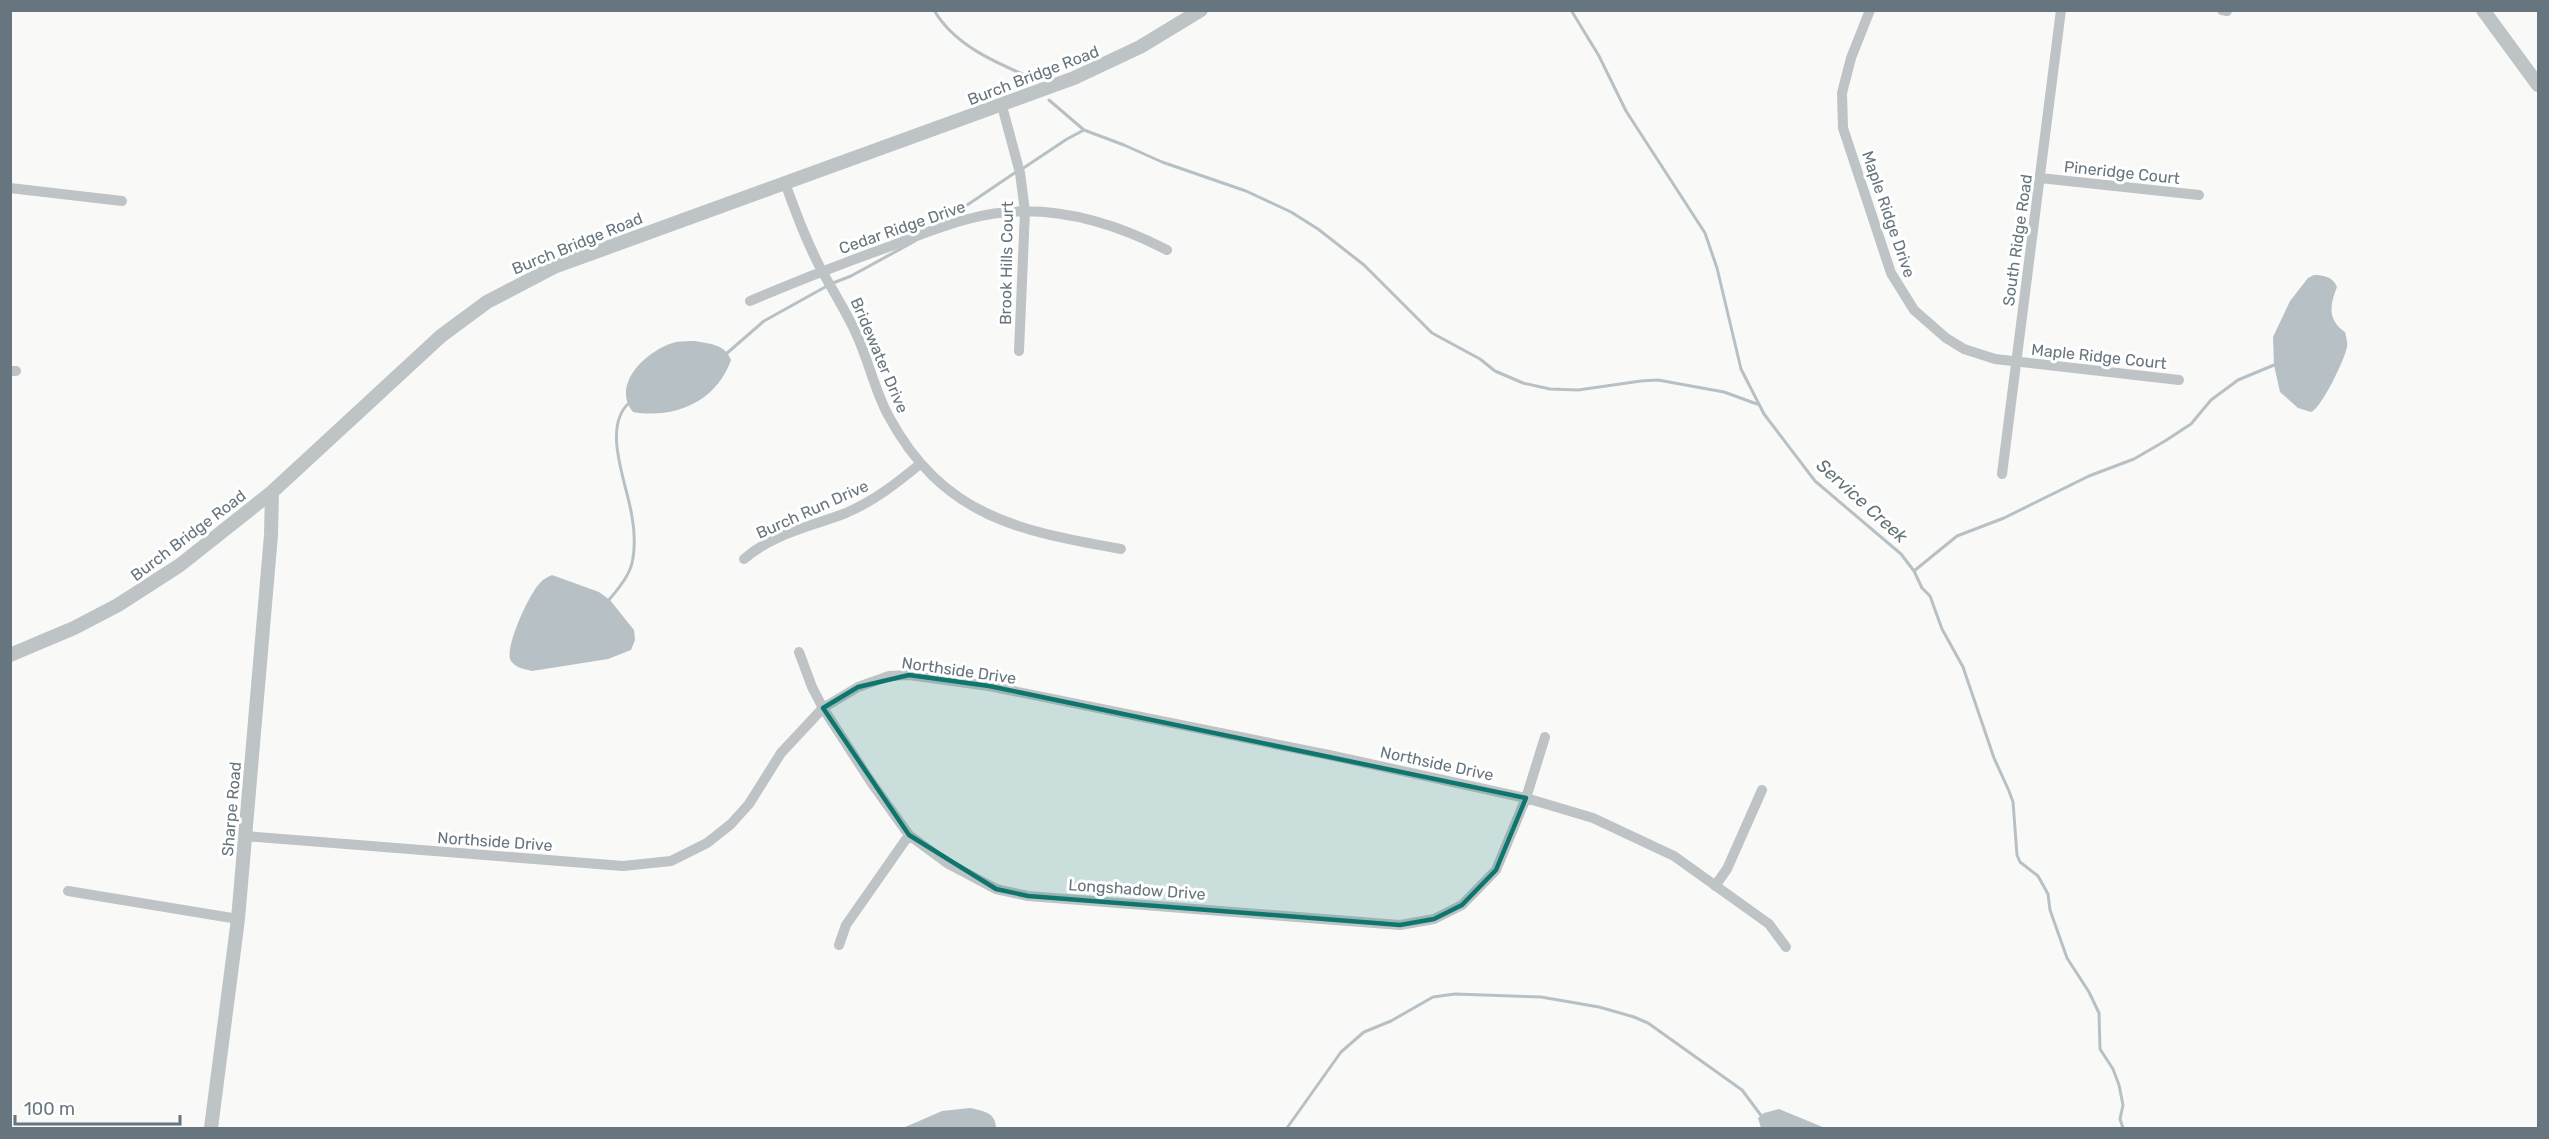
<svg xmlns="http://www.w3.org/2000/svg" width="2549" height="1139" font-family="Rubik,sans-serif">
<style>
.water{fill:#b7c1c5}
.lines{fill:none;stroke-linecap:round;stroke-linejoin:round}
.stream{stroke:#b7c1c5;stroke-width:3}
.minor{stroke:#bec3c6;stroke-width:10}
.tertiary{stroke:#bec3c6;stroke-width:14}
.marked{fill:#0f766e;fill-opacity:0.2;stroke:#0f766e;stroke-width:4.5;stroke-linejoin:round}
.labels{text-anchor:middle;stroke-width:6;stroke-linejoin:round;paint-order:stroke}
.street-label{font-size:16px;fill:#66757e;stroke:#fff}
.water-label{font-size:18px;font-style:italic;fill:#627378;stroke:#fff}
</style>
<rect width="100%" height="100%" fill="#f9f9f7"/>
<path class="water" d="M2314,275C2324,275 2333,277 2337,287C2330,304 2327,320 2345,332C2346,337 2348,342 2347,347C2345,359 2321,409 2311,412L2298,408L2280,392L2274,365L2273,337L2290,301L2308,278Z
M695,341C710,344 725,344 731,360C716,402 675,419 633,412C610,384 648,349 676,342C682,341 689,341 695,341Z
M552,575L599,592L610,600L634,630L635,640L631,650L608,659L532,671C524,669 516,668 511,661C503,650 530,592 540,583C543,579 548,577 552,575Z
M970,1108C984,1111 996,1113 996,1128H903L942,1111Z
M1779,1109L1825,1128H1761L1758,1118L1764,1113Z"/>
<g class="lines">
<path class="stream" d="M934,10C955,47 1001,65 1039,81
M1571,10L1599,56L1626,111L1705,233L1717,268L1741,369L1764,414L1815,481L1901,554L1914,571L1922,588L1930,596L1942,629L1963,667L1994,758L2009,791L2013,802L2017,855L2020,862L2038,876L2048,894L2050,910L2067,958L2089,992L2099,1013L2100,1049L2113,1069L2119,1085L2123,1105L2120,1119L2123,1128
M1049,100L1084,130L1124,145L1162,162L1246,191L1291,212L1318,229L1364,265L1432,333L1480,359L1495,371L1523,383L1550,389L1578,390L1641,381L1658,380L1724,392L1757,404
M1022,169L1067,139L1084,130
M942,222L1016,172
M833,283L851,276L915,241
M726,354L764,321L827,286
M1914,571L1957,536L2004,518L2089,476L2134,459L2165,441L2191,424L2211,400L2238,380L2274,365
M607,602C616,592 629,577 632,563C635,550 635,531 632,517C628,486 601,428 629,403
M1287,1128L1341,1052L1364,1032L1391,1021L1433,997L1455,994L1541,997L1599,1007L1634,1017L1648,1023L1742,1090L1763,1118"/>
<path class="minor" d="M1870,10L1851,58L1842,93L1843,128L1891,273L1914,310L1946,338L1964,349L1995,359L2179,380
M2222,10L2227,11
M1002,106L1020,173L1025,211L1019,351
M2040,178L2199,195
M785,183C796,213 807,243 822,271C833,291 845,310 855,331C868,358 874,389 888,415C942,516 1018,531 1121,549
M10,188L122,201
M750,301C797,281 843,263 891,246C916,236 942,226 968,219C1037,200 1105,218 1167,250
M10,371H16
M2002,474L2061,10
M744,559C774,533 810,527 846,513C874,501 897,483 920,464
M799,652L812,687L823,708L871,782L909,835L947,863L996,889L1028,896L1400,925L1434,919L1462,905L1496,870L1526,798L1545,737
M245,836L623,866L671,861L707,843L731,824L749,804L781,753L823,708L858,687L889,676L909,675L989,686L1329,755L1526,798L1593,818L1674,856L1769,924L1786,947
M1715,886L1727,869L1762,790
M68,891L238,919
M839,945L846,925L909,835"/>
<path class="tertiary" d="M2483,10L2538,85
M10,655L74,628L118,605L180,565L272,492L441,336L487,302L554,267L1074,78L1140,47L1201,10
M211,1128L238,919L271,535L272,492"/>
</g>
<path class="marked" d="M909,675L989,686L1526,798L1496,870L1462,905L1434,919L1400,925L1028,896L996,889L909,835L823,708L858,687Z"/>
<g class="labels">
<g class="street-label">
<text transform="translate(1033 75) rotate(-21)" y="6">Burch Bridge Road</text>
<text transform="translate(2122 172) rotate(6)" y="6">Pineridge Court</text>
<text transform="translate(1889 214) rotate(71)" y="6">Maple Ridge Drive</text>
<text transform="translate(902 227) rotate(-19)" y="6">Cedar Ridge Drive</text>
<text transform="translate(2017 240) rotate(-82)" y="6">South Ridge Road</text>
<text transform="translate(577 243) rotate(-22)" y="6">Burch Bridge Road</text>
<text transform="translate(1006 263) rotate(-89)" y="6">Brook Hills Court</text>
<text transform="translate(880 355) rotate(67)" y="6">Bridewater Drive</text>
<text transform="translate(2099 356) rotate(6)" y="6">Maple Ridge Court</text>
<text transform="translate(812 509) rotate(-24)" y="6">Burch Run Drive</text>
<text transform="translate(188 535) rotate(-37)" y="6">Burch Bridge Road</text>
<text transform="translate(959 670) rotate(8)" y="6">Northside Drive</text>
<text transform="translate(1437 763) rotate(12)" y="6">Northside Drive</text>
<text transform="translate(231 809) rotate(-85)" y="6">Sharpe Road</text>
<text transform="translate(495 841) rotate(4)" y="6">Northside Drive</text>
<text transform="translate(1137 889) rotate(4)" y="6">Longshadow Drive</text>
</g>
<g class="water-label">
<text transform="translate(1862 501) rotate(42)" y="6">Service Creek</text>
</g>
</g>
<rect width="2549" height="1139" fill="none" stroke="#66757e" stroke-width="24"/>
<path d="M15 1115v9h165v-9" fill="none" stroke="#66757e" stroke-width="3"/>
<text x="24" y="1115" font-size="18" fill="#66757e" stroke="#ffffff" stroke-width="4.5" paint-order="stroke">100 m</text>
</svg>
